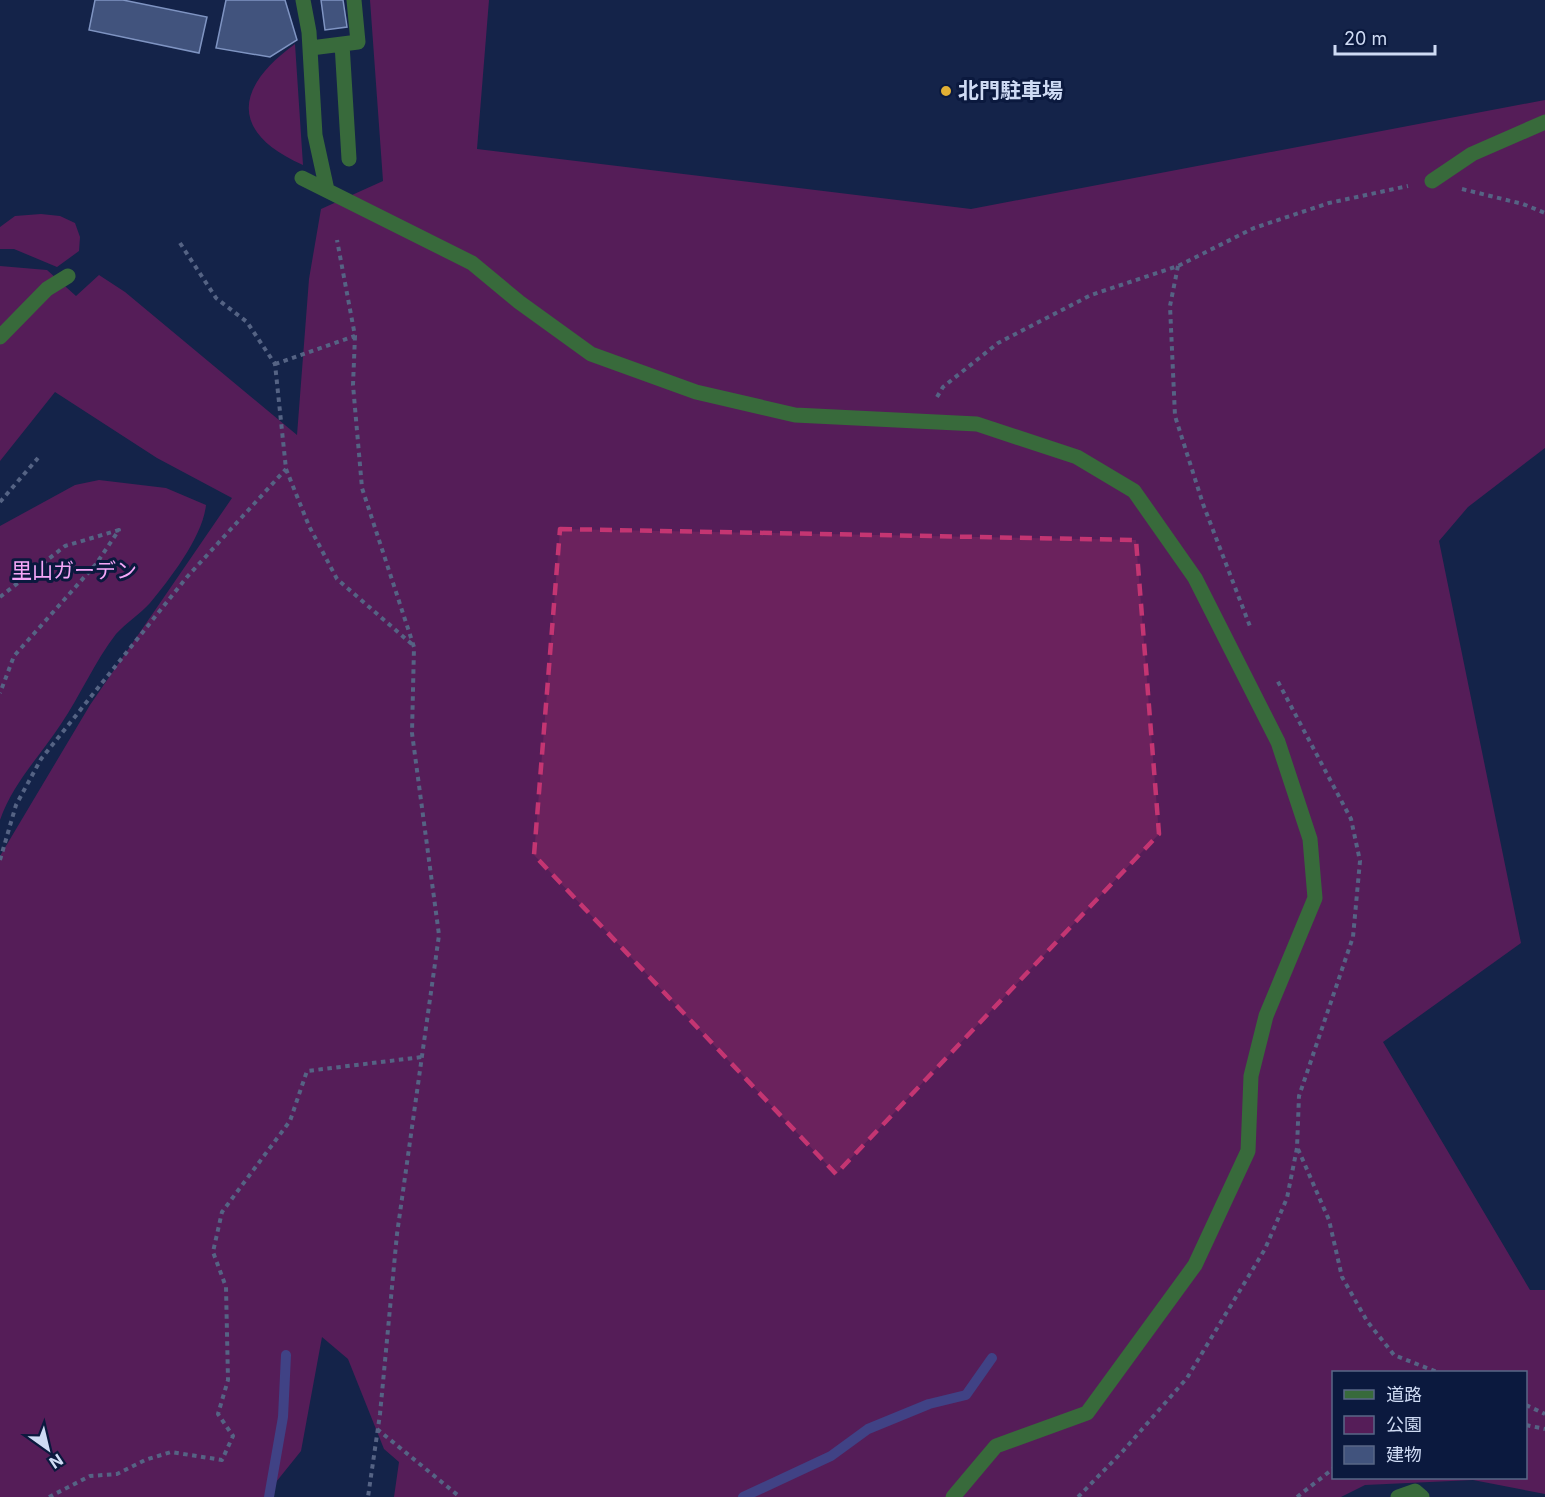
<svg xmlns="http://www.w3.org/2000/svg" width="1545" height="1497" font-family="Inter,'Noto Sans JP',sans-serif">
<style>
.green{fill:#551d58;fill-rule:evenodd}
.lines{fill:none;stroke-linecap:round;stroke-linejoin:round}
.stream{stroke:#404285;stroke-width:10}
.building{fill:#41537d;stroke:#7f94c2;stroke-width:1.5}
.path{stroke:#556384;stroke-width:4;stroke-dasharray:4.5 4.5;stroke-linecap:butt}
.minor{stroke:#386a3b;stroke-width:15}
.marked{fill:#c43572;fill-opacity:0.2;stroke:#c43572;stroke-width:4.5;stroke-dasharray:12 8;stroke-linejoin:round}
.poi-dot{fill:#e1af34;stroke:#0b193e;stroke-width:2}
.labels{text-anchor:middle;stroke-width:6;stroke-linejoin:round;paint-order:stroke}
.poi-label{font-size:21px;font-weight:bold;fill:#cfdbf4;stroke:#0b193e;text-anchor:start}
.park-label{font-size:21px;fill:#f5a7f8;stroke:#0b193e}
</style>
<rect width="100%" height="100%" fill="#142349"/>
<path class="green" d="M370,0H489L477,149L971,209L1545,100V448L1468,507L1439,541L1521,943L1383,1042L1530,1290H1545V1494L1473,1480L1365,1485L1341,1497H394L399,1462L384,1449L348,1359L322,1337L301,1451L264,1497H0V856L90,705L232,498L157,458L55,392L0,461V266L47,270L76,296L99,275L125,292L297,435L309,279L321,209L383,181ZM1334,1372H1526V1478H1334Z
M295,44L303,165C230,133 234,88 295,44Z
M41,214L60,216L75,223L80,237L79,251L57,267L14,249H0V227L15,216Z
M99,480L166,488L206,505C203,536 170,579 150,603C140,614 126,623 116,634C95,661 80,696 61,724C40,756 13,783 0,820V526L75,485Z"/>
<g class="lines">
<path class="stream" d="M269,1497L283,1417L286,1355
M743,1497L831,1456L868,1429L929,1404L966,1395L992,1358"/>
</g>
<path class="building" d="M95,0H123L207,17L199,53L89,30Z
M226,0H285L297,40L270,57L216,48Z
M321,0H343L347,27L325,30Z"/>
<g class="lines">
<path class="path" d="M1462,189L1523,204L1545,213
M180,243L216,298L247,322L275,364L286,469L309,526L337,579L414,646
M1178,266L1170,306L1175,416L1203,504L1251,629
M355,336L353,385L362,488L414,647L412,733L439,935L397,1234L380,1414L368,1497
M275,364L355,336L337,240
M937,397L943,387L998,343L1091,295L1178,266L1254,228L1329,203L1408,186
M0,502L38,458
M0,597L65,546L119,530L96,564L14,656L0,693
M0,860L16,805L41,759L187,577L286,469
M1298,1149L1329,1220L1342,1277L1367,1321L1394,1355L1437,1372
M1526,1405L1545,1414
M1526,1425L1545,1429
M377,1429L460,1497
M49,1497L90,1476L117,1474L145,1460L171,1452L222,1460L233,1436L218,1414L228,1380L226,1287L213,1252L222,1212L290,1121L307,1071L422,1057
M1078,1497L1123,1451L1187,1378L1265,1249L1287,1198L1297,1148L1299,1096L1353,937L1360,861L1351,819L1276,678
M1297,1497L1334,1468"/>
<path class="minor" d="M303,0L309,32L315,135L327,190
M342,44L349,159
M311,48L358,42L354,0
M302,178L472,263L519,302L591,354L696,392L795,415L977,424L1077,457L1134,491L1195,578L1278,742L1310,839L1315,898L1266,1016L1251,1076L1248,1151L1195,1265L1087,1413L996,1446L953,1497
M1432,181L1472,154L1545,122
M0,337L47,289L68,276
M1398,1497L1415,1491L1422,1497"/>
</g>
<path class="marked" d="M560,529L1136,540L1159,834L836,1174L534,855Z"/>
<circle class="poi-dot" cx="946" cy="91" r="6"/>
<g class="labels">
<g class="poi-label">
<text x="958" y="98">北門駐車場</text>
</g>
<g class="park-label">
<text x="74" y="578">里山ガーデン</text>
</g>
</g>
<rect x="1332" y="1371" width="195" height="108" fill="#0b193e" stroke="#596787" stroke-width="1.5"/>
<rect x="1344" y="1390" width="30" height="9" fill="#386a3b" stroke="#596787" stroke-width="1.5"/>
<text x="1386" y="1401" font-size="18" fill="#cfdbf4">道路</text>
<rect x="1344" y="1416" width="30" height="18" fill="#551d58" stroke="#596787" stroke-width="1.5"/>
<text x="1386" y="1431" font-size="18" fill="#cfdbf4">公園</text>
<rect x="1344" y="1446" width="30" height="18" fill="#41537d" stroke="#596787" stroke-width="1.5"/>
<text x="1386" y="1461" font-size="18" fill="#cfdbf4">建物</text>
<g transform="translate(48 1449) rotate(146)" stroke="#0b193e" stroke-width="4.5" paint-order="stroke">
<path d="M0-4.5L10 22L0 15L-10 22Z" fill="#cfdbf4"/>
<text y="-9" font-size="16" font-weight="bold" text-anchor="middle" fill="#cfdbf4">N</text>
</g>
<path d="M1335 45v9h100v-9" fill="none" stroke="#cfdbf4" stroke-width="3"/>
<text x="1344" y="45" font-size="18" fill="#cfdbf4" stroke="#0b193e" stroke-width="4.5" paint-order="stroke">20 m</text>
</svg>
